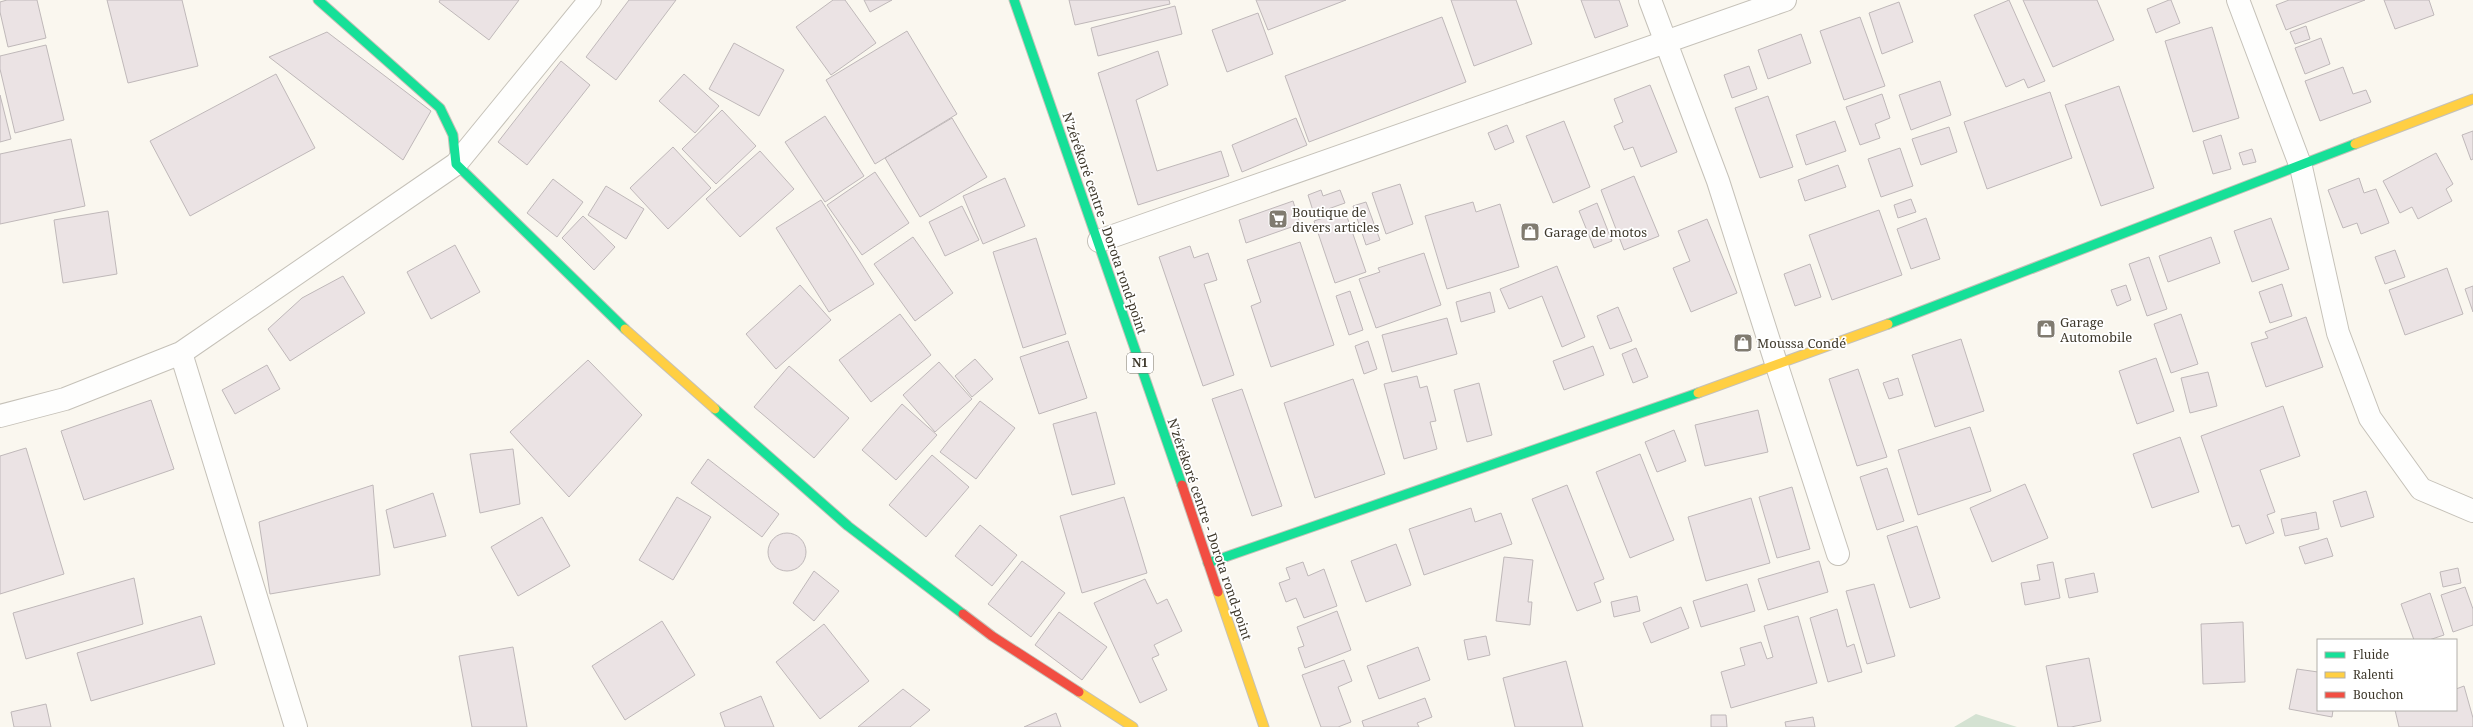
<svg xmlns="http://www.w3.org/2000/svg" width="2473" height="727" font-family="'Noto Serif',serif">
<style>
.green{fill:#d4e2d2}
.building{fill:#ebe3e4;stroke:#bfb8b9}
.lines{fill:none;stroke-linecap:round;stroke-linejoin:round}
.lane-casing{stroke:#c5c1b8;stroke-width:24}
.street-casing{stroke:#c5c1b8;stroke-width:24}
.fast-casing{stroke:#c5c1b8;stroke-width:11}
.slow-casing{stroke:#c5c1b8;stroke-width:11}
.jam-casing{stroke:#c5c1b8;stroke-width:11}
.lane{stroke:#fefefd;stroke-width:22}
.street{stroke:#fefefd;stroke-width:22}
.fast{stroke:#16e098;stroke-width:9}
.slow{stroke:#ffcf43;stroke-width:9}
.jam{stroke:#f24e42;stroke-width:9}
.labels{text-anchor:middle;stroke-width:3.5;stroke-linejoin:round;paint-order:stroke}
.shield{fill:#fff;stroke:#78746b;stroke-width:1}
.shield-label{font-size:12px;font-weight:bold;fill:#3e382b}
.poi-label{font-size:13px;fill:#3e382b;stroke:#fff;text-anchor:start}
.street-label{font-size:13px;fill:#3e382b;stroke:#fff}
</style>
<rect width="100%" height="100%" fill="#faf7ef"/>
<path class="green" d="M1976,714L2017,727H1954Z"/>
<path class="building" d="M7,0H37L46,38L8,47L0,12V2Z
M107,0H182L198,66L128,83Z
M440,0H519L489,40L439,2Z
M629,0H676L616,80L586,57Z
M833,0H845L876,43L831,75L796,27Z
M864,0H892L870,12Z
M1069,0H1169L1170,4L1075,25Z
M1256,0H1346L1268,30Z
M1451,0H1516L1532,44L1474,66Z
M1581,0H1619L1628,26L1595,38Z
M2009,0L2045,81L2028,88L2024,79L2006,87L1974,15Z
M2023,0H2097L2114,40L2053,67Z
M2169,0H2171L2180,23L2156,33L2147,9Z
M2289,0H2365L2286,30L2276,5Z
M2384,0H2429L2434,15L2395,29Z
M1899,2L1913,42L1882,54L1869,13Z
M1175,6L1182,34L1098,56L1091,28Z
M1258,13L1273,54L1227,72L1212,30Z
M1442,17L1466,82L1309,142L1285,76Z
M1860,17L1885,86L1844,100L1820,31Z
M2306,26L2310,39L2295,44L2290,32Z
M2212,27L2239,118L2193,132L2165,41Z
M907,31L957,114L875,164L826,80Z
M327,32L431,111L403,160L269,57Z
M1801,34L1811,63L1768,79L1758,50Z
M2321,38L2330,64L2305,74L2295,48Z
M734,43L784,70L759,116L709,89Z
M46,45L64,120L15,133L0,69V56Z
M1158,51L1168,85L1136,100L1157,171L1221,151L1229,176L1138,205L1098,73Z
M561,61L590,85L527,165L498,142Z
M1749,66L1757,89L1732,98L1724,75Z
M2343,67L2353,94L2366,90L2371,102L2320,121L2305,81Z
M276,74L315,148L190,216L150,141Z
M684,74L719,106L695,133L659,101Z
M1940,81L1951,115L1911,130L1899,95Z
M1650,85L1677,152L1641,167L1633,147L1624,150L1614,126L1623,122L1614,99Z
M2119,86L2154,188L2101,206L2065,105Z
M2050,92L2072,158L1987,189L1964,122Z
M1882,94L1890,118L1875,124L1880,138L1860,145L1846,107Z
M0,95L11,139L0,142Z
M1768,96L1793,167L1760,178L1735,108Z
M722,110L756,146L716,184L682,149Z
M825,116L864,176L825,202L785,142Z
M952,118L987,177L920,217L885,158Z
M1296,118L1307,145L1242,172L1232,145Z
M1564,121L1590,187L1553,203L1526,136Z
M1835,121L1846,151L1806,165L1796,135Z
M1507,125L1514,142L1495,150L1488,133Z
M1949,127L1957,152L1921,165L1912,139Z
M2473,131V159L2471,160L2462,135Z
M2221,135L2231,169L2213,174L2203,141Z
M71,139L85,206L0,224V154Z
M673,147L711,188L668,229L630,188Z
M1900,148L1913,186L1881,197L1868,159Z
M2252,149L2256,162L2243,165L2239,153Z
M760,151L794,189L740,237L706,199Z
M2436,153L2453,184L2446,189L2452,201L2418,219L2412,207L2400,213L2383,181Z
M1838,165L1846,187L1805,201L1798,180Z
M875,172L909,223L862,255L827,205Z
M1634,176L1659,236L1624,250L1601,190Z
M1005,178L1025,226L983,244L963,196Z
M2359,178L2364,193L2376,189L2389,223L2361,234L2357,223L2343,228L2328,190Z
M553,179L583,202L557,237L527,213Z
M1400,184L1413,224L1386,234L1372,193Z
M606,186L644,209L626,239L588,215Z
M1321,190L1323,196L1340,190L1345,203L1314,214L1308,195Z
M1911,199L1916,212L1898,218L1894,205Z
M821,200L874,284L829,312L776,228Z
M1293,201L1300,224L1246,243L1239,220Z
M1366,202L1380,240L1366,245L1353,206Z
M1473,202L1476,212L1500,204L1519,267L1447,289L1425,216Z
M1597,203L1612,241L1594,248L1579,211Z
M962,206L979,240L945,256L929,222Z
M1879,210L1902,275L1832,300L1809,235Z
M108,211L117,274L63,283L54,220Z
M1345,211L1366,272L1335,283L1314,221Z
M583,216L615,247L594,270L562,238Z
M1926,218L1940,259L1911,269L1897,229Z
M2271,218L2289,269L2252,282L2234,231Z
M1707,219L1737,293L1691,312L1673,268L1690,261L1678,231Z
M913,237L953,293L915,321L874,264Z
M2211,237L2220,263L2168,282L2159,256Z
M1036,238L1066,334L1023,348L993,252Z
M1300,242L1334,345L1271,367L1251,306L1261,302L1247,260Z
M455,245L480,292L431,319L407,272Z
M1190,246L1194,258L1208,253L1217,280L1204,284L1234,375L1203,386L1159,257Z
M2395,250L2405,277L2385,284L2375,257Z
M1424,253L1441,305L1376,328L1359,279L1380,272L1378,268Z
M2149,257L2167,309L2147,316L2129,264Z
M1810,264L1821,297L1795,306L1784,274Z
M1557,266L1585,337L1562,347L1542,296L1509,309L1500,289Z
M2447,268L2463,314L2405,335L2389,290Z
M343,276L365,313L290,361L268,329L302,298Z
M2282,284L2292,316L2270,323L2259,292Z
M800,285L831,320L776,369L746,334Z
M2126,285L2131,300L2117,306L2111,290Z
M2473,286V312L2465,289Z
M1350,291L1363,330L1349,335L1336,296Z
M1490,292L1495,312L1461,322L1456,302Z
M1618,307L1632,341L1610,349L1597,316Z
M900,314L931,355L871,402L839,360Z
M2181,314L2198,364L2171,373L2154,324Z
M2306,317L2323,367L2266,387L2251,343L2268,338L2265,332Z
M1447,318L1457,354L1392,372L1382,335Z
M1961,339L1984,411L1935,427L1912,355Z
M1068,341L1087,398L1039,414L1020,357Z
M1368,341L1377,369L1364,374L1355,346Z
M1593,346L1604,375L1564,390L1553,361Z
M1636,348L1648,377L1633,383L1622,354Z
M2156,358L2174,411L2137,424L2119,371Z
M975,359L993,379L972,397L955,376Z
M588,360L642,415L569,497L510,432Z
M939,362L972,399L935,432L903,395Z
M267,365L280,389L235,414L222,390Z
M789,366L849,418L814,458L754,407Z
M1858,369L1887,457L1857,466L1829,379Z
M2208,372L2217,406L2190,413L2181,378Z
M1417,376L1420,388L1427,386L1436,421L1430,422L1437,449L1404,459L1384,384Z
M1898,378L1903,395L1889,399L1883,383Z
M1353,379L1385,474L1315,498L1284,403Z
M1479,383L1492,435L1467,442L1454,390Z
M1242,389L1282,506L1252,516L1212,399Z
M151,400L174,469L84,500L61,431Z
M980,401L1015,428L976,479L940,452Z
M902,404L937,435L896,480L862,450Z
M2283,406L2300,456L2260,470L2275,512L2267,515L2274,533L2246,544L2239,525L2232,527L2201,436Z
M1758,410L1768,452L1705,466L1695,425Z
M1096,412L1115,484L1072,495L1053,424Z
M1970,427L1991,491L1918,515L1898,450Z
M1674,430L1686,461L1657,472L1645,442Z
M2180,437L2199,492L2152,508L2133,454Z
M26,448L64,574L0,594V456Z
M513,449L520,504L480,513L470,454Z
M1640,454L1674,540L1630,558L1596,472Z
M932,455L969,487L926,537L889,505Z
M708,459L779,514L762,537L691,483Z
M1887,468L1904,521L1877,530L1860,477Z
M2025,484L2048,538L1992,562L1970,508Z
M373,485L380,575L270,594L259,522Z
M1567,485L1604,579L1594,583L1601,602L1577,611L1532,499Z
M1792,487L1810,549L1777,558L1759,497Z
M2366,491L2374,517L2341,527L2333,501Z
M433,493L446,536L394,548L386,510Z
M677,497L711,517L673,580L639,560Z
M1124,497L1147,573L1082,593L1060,516Z
M1751,498L1770,563L1706,581L1688,517Z
M1471,508L1475,522L1501,513L1512,544L1424,575L1409,529Z
M2316,512L2319,529L2285,536L2281,519Z
M542,517L570,566L518,596L491,547Z
M980,525L1017,555L992,586L955,556Z
M1917,526L1940,598L1910,608L1887,536Z
M768 552a19 19 0 1 1 38 0a19 19 0 1 1-38 0Z
M2327,538L2333,556L2305,564L2299,547Z
M1396,544L1411,585L1366,602L1351,561Z
M1504,557L1533,560L1528,602H1532L1530,625L1496,621Z
M1022,561L1065,593L1031,637L988,604Z
M1819,561L1828,592L1768,610L1758,579Z
M1303,562L1308,576L1324,569L1337,606L1304,618L1296,598L1286,602L1279,583L1290,579L1286,568Z
M2053,562L2060,598L2025,605L2021,583L2040,580L2037,565Z
M2458,568L2461,583L2443,587L2440,572Z
M814,571L839,591L814,621L793,603Z
M2094,573L2098,592L2069,598L2065,579Z
M134,578L143,624L26,659L13,613Z
M1145,579L1157,604L1167,599L1182,631L1154,645L1159,655L1152,658L1167,690L1140,703L1094,603Z
M1747,584L1755,611L1701,627L1693,601Z
M1874,584L1895,656L1867,664L1846,591Z
M2465,587L2473,609V625L2453,632L2441,595Z
M2430,593L2444,635L2429,640H2414L2401,604Z
M1637,596L1640,611L1614,617L1611,602Z
M1681,607L1689,628L1651,643L1643,623Z
M1837,609L1847,647L1854,644L1862,672L1828,682L1810,618Z
M1337,611L1351,650L1305,668L1298,648L1304,646L1297,627Z
M1059,612L1107,647L1082,680L1035,645Z
M201,616L215,664L91,701L77,653Z
M1798,616L1817,683L1731,708L1721,672L1745,665L1740,648L1761,642L1767,659L1773,657L1764,626Z
M662,621L695,675L625,720L592,666Z
M2243,622L2245,682L2203,684L2201,624Z
M824,624L869,681L820,719L776,662Z
M1486,636L1490,655L1468,660L1464,640Z
M513,647L527,727H472L459,656Z
M1418,647L1430,680L1379,699L1367,666Z
M2089,658L2101,721L2071,727H2058L2046,666Z
M1344,660L1352,681L1338,687L1351,722L1338,727H1321L1302,675Z
M1566,661L1583,727H1515L1503,678Z
M2297,669L2318,672V710H2333L2332,717L2289,709Z
M2464,686L2473,718V727H2399L2395,710H2456V689Z
M903,689L930,710L910,727H858Z
M761,696L774,727H725L720,713Z
M1425,698L1432,717L1417,723L1419,727H1364L1362,721Z
M46,704L51,727H14L11,712Z
M1056,713L1061,727H1024Z
M1711,715H1726L1727,727H1711Z
M1813,717L1815,727H1786L1785,722Z"/>
<g class="lines">
<defs>
<path id="lane" d="M1777,366L1838,554"/>
<path id="street" d="M1650,0L1718,181L1777,366
M2238,0L2301,167L2338,333L2370,418L2421,489L2473,511
M1099,241L1785,0
M181,353L296,727
M0,416L65,399L181,353L456,164L590,0"/>
<path id="fast" d="M318,0L440,108L453,135L456,164L625,329
M1014,0L1182,485
M1888,324L2355,144
M715,409L848,526L963,614
M1208,563L1698,393"/>
<path id="slow" d="M2355,144L2473,99
M625,329L715,409
M1698,393L1888,324
M1218,592L1264,727
M1079,692L1133,727"/>
<path id="jam" d="M1182,485L1218,592
M963,614L992,636L1079,692"/>
</defs>
<use href="#lane" class="lane-casing"/>
<use href="#street" class="street-casing"/>
<use href="#fast" class="fast-casing"/>
<use href="#slow" class="slow-casing"/>
<use href="#jam" class="jam-casing"/>
<use href="#lane" class="lane"/>
<use href="#street" class="street"/>
<use href="#fast" class="fast"/>
<use href="#slow" class="slow"/>
<use href="#jam" class="jam"/>
</g>
<defs>
<symbol id="supermarket-square" viewBox="-11 -11 22 22"><rect x="-9" y="-9" width="18" height="18" rx="4" fill="#807b70" stroke="#fff"/><path d="M-6-5.5h2.5l.6 2H6L4.5 2H-2.5L-4.4-4H-6ZM-1.5 3.2a1.3 1.3 0 1 0 .1 0ZM3 3.2a1.3 1.3 0 1 0 .1 0Z" fill="#fff"/></symbol>
<symbol id="shop-square" viewBox="-11 -11 22 22"><rect x="-9" y="-9" width="18" height="18" rx="4" fill="#807b70" stroke="#fff"/><path d="M-5-2.5h2.3a2.7 3.5 0 0 1 5.4 0H5L5.5 6h-11ZM-1.5-2.5h3a1.5 2.3 0 0 0-3 0Z" fill="#fff"/></symbol>
</defs>
<g fill-rule="evenodd">
<use href="#supermarket-square" x="1267" y="208" width="22" height="22"/>
<use href="#shop-square" x="1519" y="221" width="22" height="22"/>
<use href="#shop-square" x="2035" y="318" width="22" height="22"/>
<use href="#shop-square" x="1732" y="332" width="22" height="22"/>
</g>
<g class="labels">
<rect class="shield" x="1127" y="353" width="26" height="20" rx="3"/>
<g class="shield-label">
<text x="1140" y="367">N1</text>
</g>
<g class="poi-label">
<text x="1292" y="217">Boutique de<tspan x="1292" dy="15">divers articles</tspan></text>
<text x="1544" y="237">Garage de motos</text>
<text x="2060" y="327">Garage<tspan x="2060" dy="15">Automobile</tspan></text>
<text x="1757" y="348">Moussa Condé</text>
</g>
<g class="street-label">
<text transform="translate(1105 223) rotate(71)" y="5">N'zérékoré centre - Dorota rond-point</text>
<text transform="translate(1210 529) rotate(71)" y="5">N'zérékoré centre - Dorota rond-point</text>
</g>
</g>
<rect x="2317" y="639" width="140" height="72" fill="#ffffff" stroke="#b2afaa"/>
<rect x="2325" y="652" width="20" height="6" fill="#16e098" stroke="#b2afaa"/>
<text x="2353" y="659" font-size="12" fill="#3e382b">Fluide</text>
<rect x="2325" y="672" width="20" height="6" fill="#ffcf43" stroke="#b2afaa"/>
<text x="2353" y="679" font-size="12" fill="#3e382b">Ralenti</text>
<rect x="2325" y="692" width="20" height="6" fill="#f24e42" stroke="#b2afaa"/>
<text x="2353" y="699" font-size="12" fill="#3e382b">Bouchon</text>
</svg>
